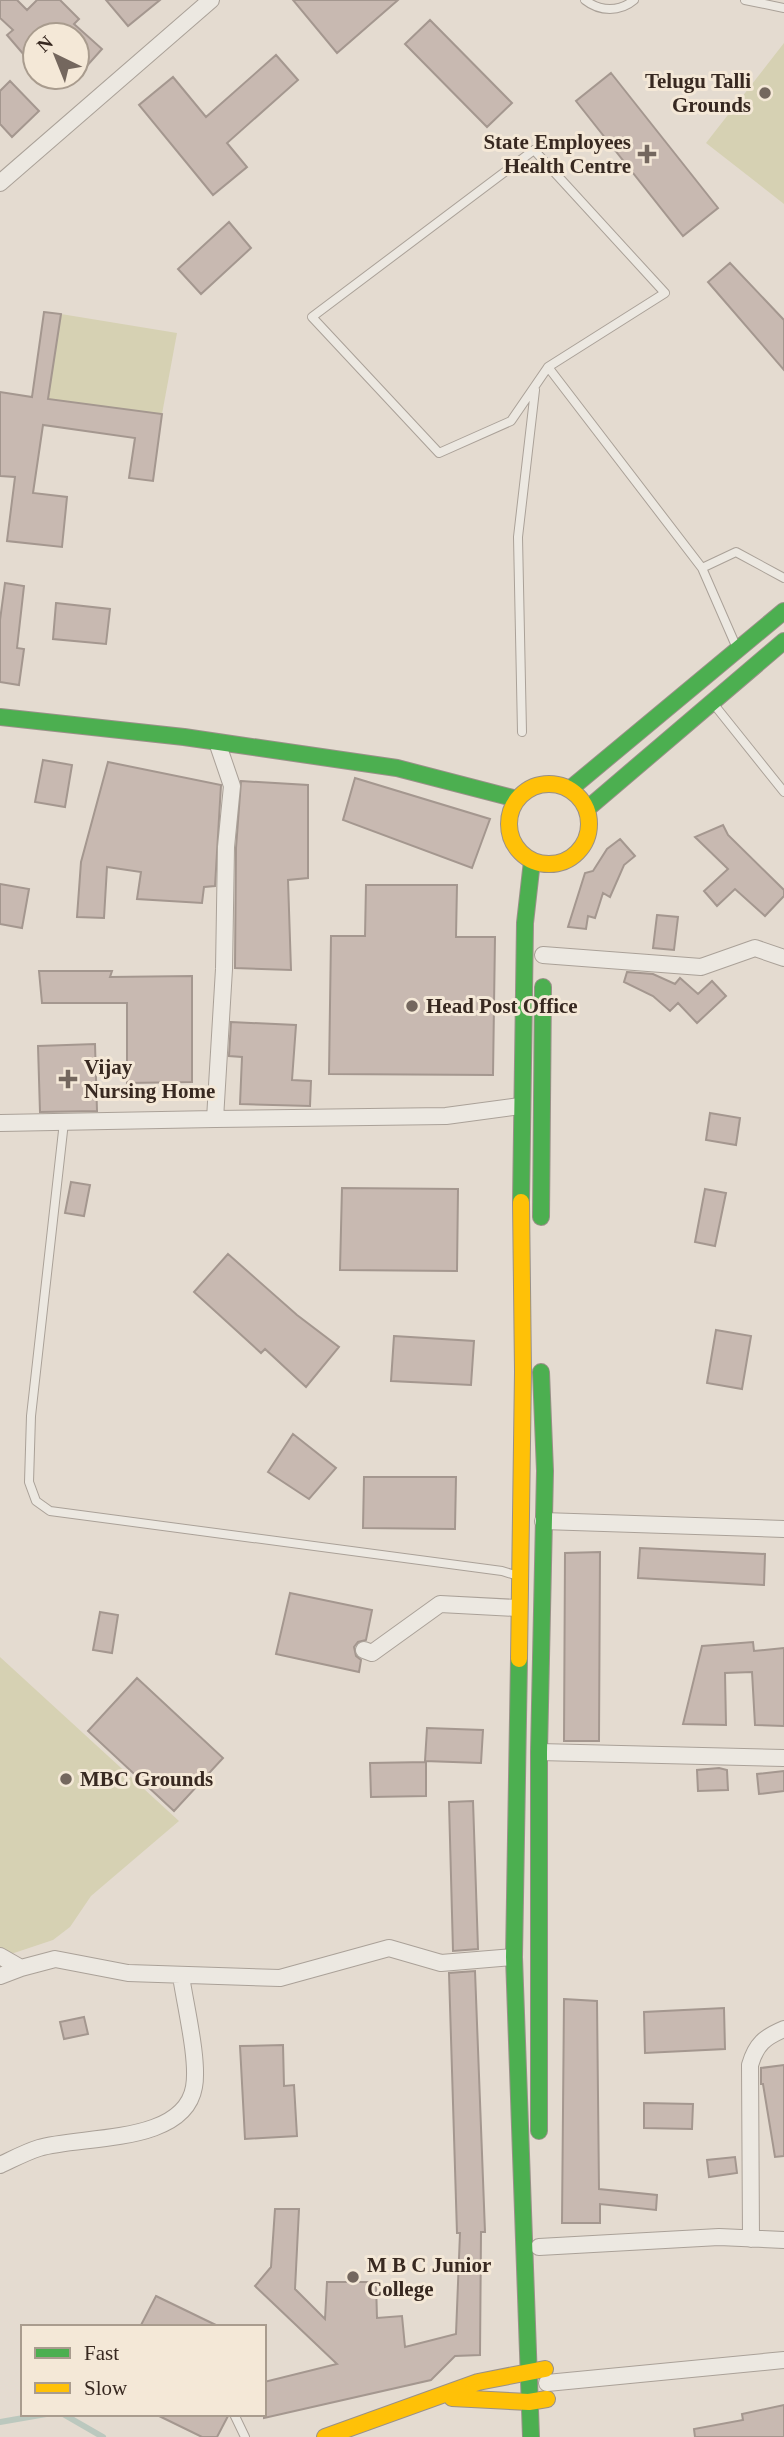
<svg xmlns="http://www.w3.org/2000/svg" width="784" height="2437" font-family="Georgia,serif">
<style>
.green{fill:#d6d1b3}
.lines{fill:none;stroke-linecap:round;stroke-linejoin:round}
.stream{stroke:#bbc8be;stroke-width:6}
.building{fill:#c8b9b1;stroke:#a4978f;stroke-width:2}
.lane-casing{stroke:#aaa198;stroke-width:10}
.street-casing{stroke:#aaa198;stroke-width:18}
.fast-casing{stroke:#999088;stroke-width:18}
.slow-casing{stroke:#999088;stroke-width:18}
.lane{stroke:#ece8e1;stroke-width:8}
.street{stroke:#ece8e1;stroke-width:16}
.fast{stroke:#4caf50;stroke-width:16}
.slow{stroke:#ffc107;stroke-width:16}
.poi-dot{fill:#74675e;stroke:#f4e8d7;stroke-width:2.5}
.labels{text-anchor:middle;stroke-width:6;stroke-linejoin:round;paint-order:stroke}
.poi-label{font-size:21px;font-weight:bold;fill:#382921;stroke:#f4e8d7;text-anchor:start}
</style>
<rect width="100%" height="100%" fill="#e4dbd0"/>
<path class="green" d="M784,43V204L706,143Z
M61,314L177,333L162,414L48,399Z
M0,1657L179,1821L91,1896L70,1927L53,1940L5,1956L0,1953Z"/>
<g class="lines">
<path class="stream" d="M63,2414L103,2437
M0,2422L46,2414"/>
</g>
<path class="building" d="M0,0H17L27,10L37,0H60L79,19L74,24L102,49L77,77V35H35V48L25,56L7,35L13,30L0,18Z
M106,0H160L128,26Z
M293,0H398L337,53Z
M430,20L512,103L487,127L405,44Z
M276,55L298,80L227,143L247,167L213,195L139,105L173,77L206,117Z
M611,73L718,208L683,236L576,101Z
M10,81L39,111L12,137L0,124V91Z
M229,222L251,248L201,294L178,269Z
M730,263L784,320V370L708,282Z
M44,312L61,314L48,399L162,414L153,481L129,478L135,438L43,425L33,493L67,497L62,547L7,541L15,477L0,476V392L32,397Z
M5,583L24,586L17,648L24,649L19,685L0,682V620Z
M56,603L110,609L106,644L53,639Z
M43,760L72,765L65,807L35,802Z
M108,762L221,785L215,886L204,887L202,903L137,899L141,872L107,867L104,918L77,917L81,862Z
M355,778L490,819L472,868L343,820Z
M241,781L308,785V878L288,880L291,970L235,968L236,848Z
M723,825L728,835L784,890V896L765,916L735,889L717,906L704,891L728,869L695,837Z
M620,839L635,856L624,865L610,897L603,893L595,918L588,916L586,929L568,927L585,873L593,871L607,849Z
M0,884L29,889L22,928L0,924Z
M366,885H457L456,937H495L493,1075L329,1074L331,936H365Z
M657,915L678,917L674,950L653,948Z
M39,971H112L110,977L192,976V1082L127,1083V1003H42Z
M627,972L653,974L675,984L680,978L698,994L712,981L726,996L697,1023L678,1003L670,1011L653,996L624,982Z
M231,1022L296,1025L292,1080L311,1081L310,1106L240,1104L242,1057L229,1056Z
M95,1044L97,1111L40,1112L38,1046Z
M710,1113L740,1118L736,1145L706,1140Z
M71,1182L90,1185L84,1216L65,1213Z
M342,1188L458,1189L457,1271L340,1270Z
M705,1189L726,1193L715,1246L695,1242Z
M228,1254L297,1315L339,1347L306,1387L265,1349L261,1353L194,1292Z
M716,1330L751,1336L742,1389L707,1383Z
M394,1336L474,1341L471,1385L391,1381Z
M293,1434L336,1468L309,1499L268,1472Z
M364,1477H456L455,1529L363,1528Z
M640,1548L765,1554L764,1585L638,1578Z
M600,1552L599,1741H564L565,1553Z
M290,1593L372,1610L366,1640L358,1642L354,1647L356,1656L361,1660L359,1672L276,1654Z
M100,1612L118,1615L112,1653L93,1650Z
M753,1642L754,1651L784,1648V1726L755,1725L752,1672L725,1673L726,1725L683,1724L702,1646Z
M137,1678L223,1758L174,1811L88,1731Z
M427,1728L483,1730L481,1763L425,1761Z
M426,1762V1796L371,1797L370,1763Z
M719,1768L727,1770L728,1790L698,1791L697,1770Z
M784,1771V1791L759,1794L757,1774Z
M473,1801L478,1949L453,1951L449,1802Z
M475,1971L485,2232H481L480,2355L455,2356L431,2380L264,2418V2382L337,2364L255,2286L271,2267L275,2209H299L295,2289L325,2319L327,2282H376L377,2318L402,2316L405,2347L456,2334L460,2233H457L449,1973Z
M564,1999L597,2001L599,2189L657,2195L656,2210L600,2204V2223H562Z
M724,2008L725,2049L645,2053L644,2012Z
M84,2017L88,2034L64,2039L60,2022Z
M283,2045L284,2086L294,2085L297,2136L245,2139L240,2046Z
M784,2065V2156L775,2157L763,2084H761V2068Z
M644,2103L693,2104L692,2129L644,2128Z
M735,2157L737,2173L709,2177L707,2160Z
M156,2296L220,2327H140Z
M784,2405V2437H695L694,2429L743,2420L742,2414Z
M155,2414H228V2416L217,2437H202Z"/>
<g class="lines">
<defs>
<path id="lane" d="M585,0C600,12 620,12 634,0
M745,0L784,8
M548,367L665,293L534,150L312,317L439,453L511,421L548,367L702,568L736,646
M702,568L736,552L784,578
M716,707L784,792
M522,732L518,537L535,390
M64,1122L31,1416L29,1482L36,1501L50,1511L502,1571L515,1575
M234,2414L245,2437"/>
<path id="street" d="M0,183L211,0
M217,742L232,786L226,847L224,969L215,1119L446,1116L520,1106
M543,955L701,967L755,948L784,958
M0,1123L215,1119
M543,1521L784,1529
M364,1650L372,1653L440,1604L517,1608
M539,1752L784,1758
M0,1956L21,1968L55,1959L128,1973L280,1978L389,1948L441,1963L514,1957
M0,1976L21,1968
M0,2165C13,2159 26,2152 39,2148C82,2135 184,2145 194,2087C199,2061 185,2004 181,1976
M751,2239L750,2065C756,2044 765,2037 784,2029
M539,2247L719,2237L784,2240
M547,2383L784,2360"/>
<path id="fast" d="M0,717L184,737L397,768L517,799
M570,789L784,611
M587,809L784,641
M521,1202L525,923L532,861
M541,1217L543,987
M519,1659L514,1957L531,2437
M539,2131V1752L545,1471L541,1372"/>
<path id="slow" d="M509 824a40 40 0 1 1 80 0a40 40 0 1 1-80 0Z
M519,1659L523,1371L521,1202
M452,2398L529,2402L547,2399
M325,2437L478,2382L545,2369"/>
</defs>
<use href="#lane" class="lane-casing"/>
<use href="#street" class="street-casing"/>
<use href="#fast" class="fast-casing"/>
<use href="#slow" class="slow-casing"/>
<use href="#lane" class="lane"/>
<use href="#street" class="street"/>
<use href="#fast" class="fast"/>
<use href="#slow" class="slow"/>
</g>
<g class="poi-dot">
<circle cx="765" cy="93" r="7"/>
<path d="M643.5 143.5h7v7h7v7h-7v7h-7v-7h-7v-7h7z"/>
<circle cx="412" cy="1006" r="7"/>
<path d="M64.5 1068.5h7v7h7v7h-7v7h-7v-7h-7v-7h7z"/>
<circle cx="66" cy="1779" r="7"/>
<circle cx="353" cy="2277" r="7"/>
</g>
<g class="labels">
<g class="poi-label">
<text x="751" y="88" text-anchor="end">Telugu Talli<tspan x="751" dy="24">Grounds</tspan></text>
<text x="631" y="149" text-anchor="end">State Employees<tspan x="631" dy="24">Health Centre</tspan></text>
<text x="426" y="1013">Head Post Office</text>
<text x="84" y="1074">Vijay<tspan x="84" dy="24">Nursing Home</tspan></text>
<text x="80" y="1786">MBC Grounds</text>
<text x="367" y="2272">M B C Junior<tspan x="367" dy="24">College</tspan></text>
</g>
</g>
<rect x="21" y="2325" width="245" height="91" fill="#f4e8d7" stroke="#a99c8e" stroke-width="2"/>
<rect x="35" y="2348" width="35" height="10" fill="#4caf50" stroke="#a99c8e" stroke-width="2"/>
<text x="84" y="2360" font-size="21" fill="#382921">Fast</text>
<rect x="35" y="2383" width="35" height="10" fill="#ffc107" stroke="#a99c8e" stroke-width="2"/>
<text x="84" y="2395" font-size="21" fill="#382921">Slow</text>
<g transform="translate(56 56) rotate(317)"><circle r="33" fill="#f4e8d7" stroke="#a99c8e" stroke-width="2"/>
<path d="M0-5L12 26L0 18L-12 26Z" fill="#74675e"/>
<text y="-10" font-size="19" font-weight="bold" text-anchor="middle" fill="#382921">N</text>
</g>
</svg>
